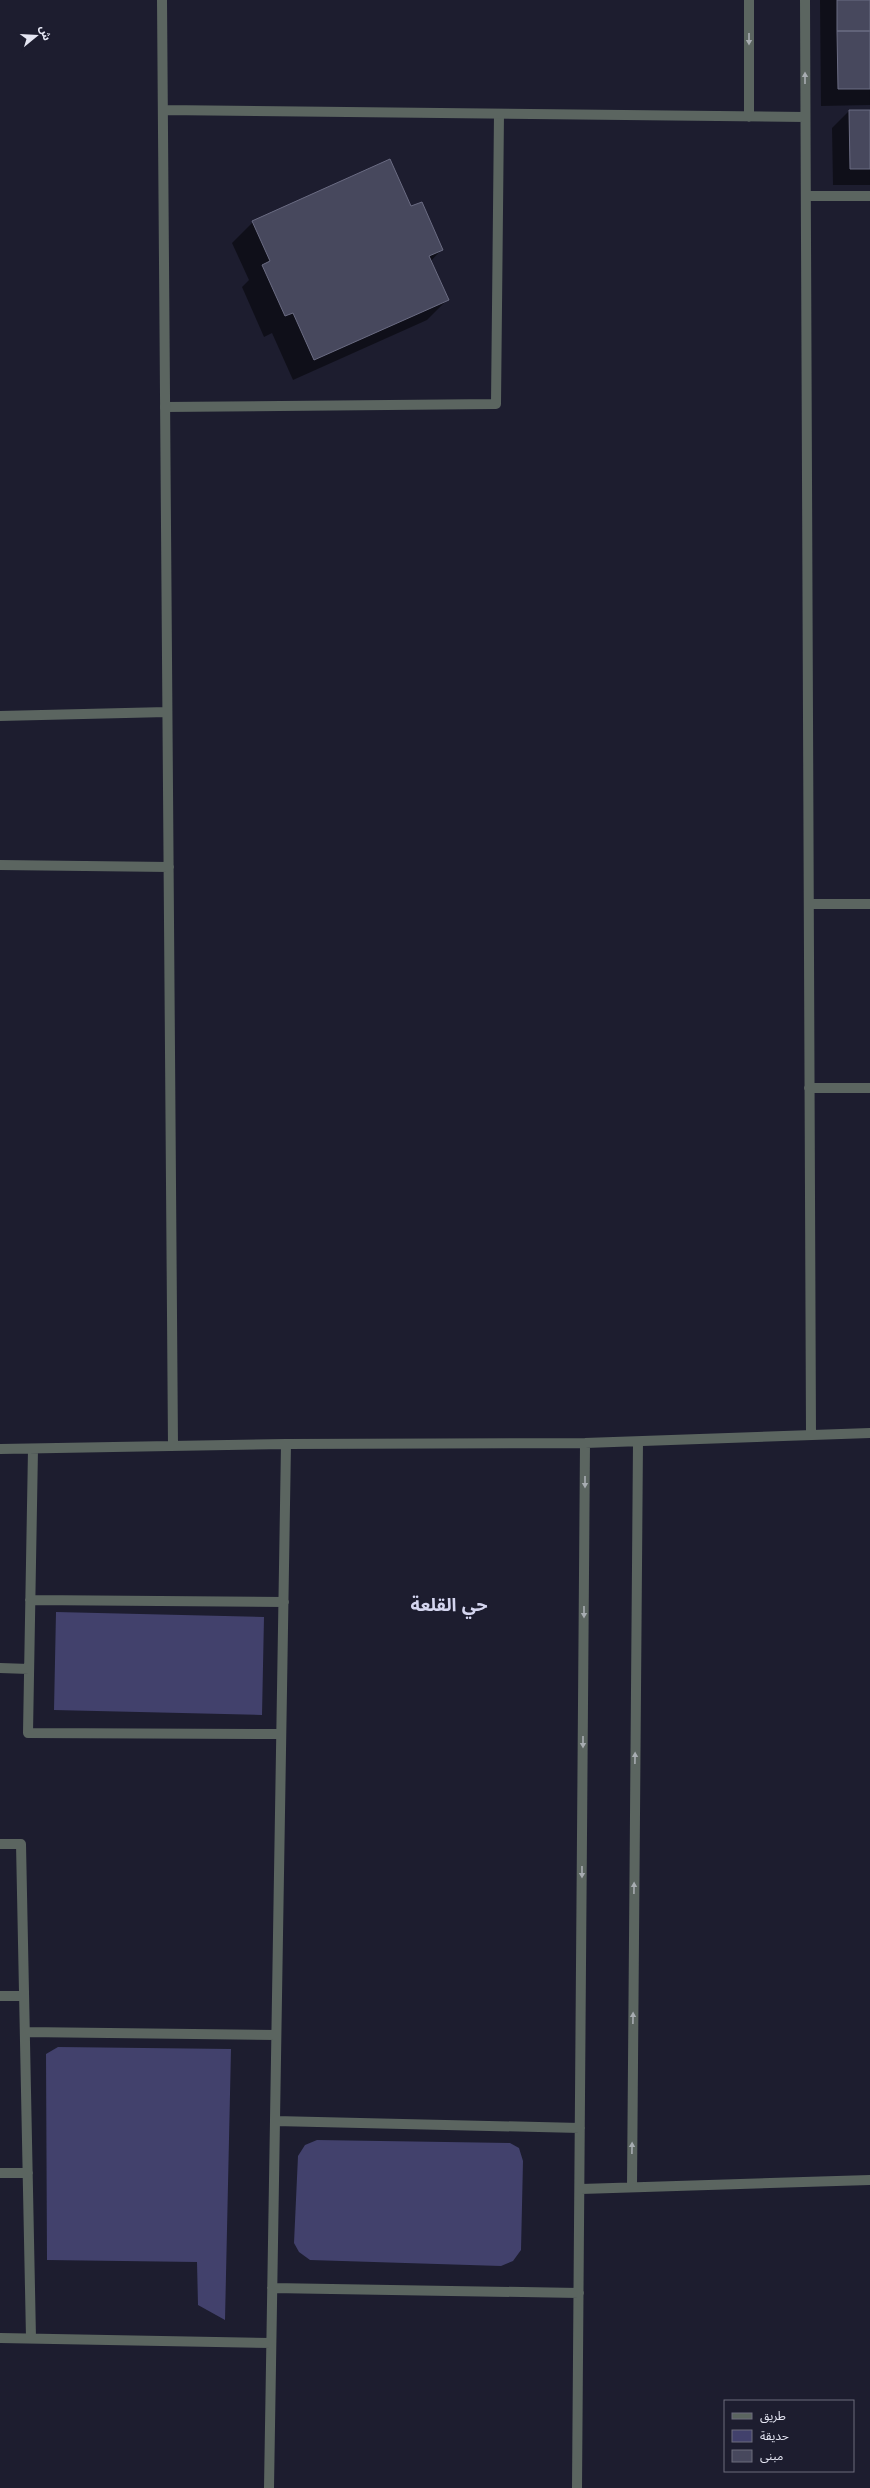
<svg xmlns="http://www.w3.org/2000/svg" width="870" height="2488" font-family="Jost,'Noto Sans Arabic',sans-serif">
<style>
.green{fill:#42416c}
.shadow{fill:#0007}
.building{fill:#47485d;stroke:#6b6c83}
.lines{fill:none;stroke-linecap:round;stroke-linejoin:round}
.lane{stroke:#5b6560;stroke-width:10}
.street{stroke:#5b6560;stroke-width:10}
.oneway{fill:#a7acb1}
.labels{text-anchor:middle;stroke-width:3.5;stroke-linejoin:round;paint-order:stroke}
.district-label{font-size:18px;font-weight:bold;fill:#d4d5ef;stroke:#1d1d2f}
</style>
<rect width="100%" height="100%" fill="#1d1d2f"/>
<path class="green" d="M56,1612L264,1617L262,1715L54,1710Z
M58,2047L231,2049L225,2320L198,2305L197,2262L47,2260L46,2054Z
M317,2140L510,2143L519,2148L523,2161L521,2250L513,2261L501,2266L310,2260L299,2252L294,2243L298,2156L305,2145Z"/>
<path class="shadow" d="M820,0H870V105L821,106Z
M849,111H870V185H833L832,128Z
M411,208L442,249L431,261L448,299L427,320L293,380L272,333L264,337L242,287L249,280L232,243L253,222Z"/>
<path class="building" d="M837,0H870V31H837Z
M837,31H870V89H838Z
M849,110H870V169H850Z
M390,159L411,206L422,202L443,250L429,256L449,300L314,360L293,313L285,316L262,265L270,261L252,221Z"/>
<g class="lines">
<path class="lane" d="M165,407L496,404L499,114"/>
<path class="street" d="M162,0L173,1446
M749,0V117
M805,0L811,1434
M163,110L805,117
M806,196H870
M0,716L167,712
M0,865L169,867
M810,904H870
M809,1088H870
M0,1449L286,1444L585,1443L870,1433
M33,1449L28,1733L281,1734
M30,1600L284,1602
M0,1668L29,1669
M0,1844H21L31,2338
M0,1996H24
M25,2032L276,2035
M275,2121L580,2128
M0,2173H28
M632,2187L638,1442
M581,2189L870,2180
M272,2288L579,2293
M0,2338L271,2343
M269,2488L286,1444
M577,2488L585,1443"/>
</g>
<defs><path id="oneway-solid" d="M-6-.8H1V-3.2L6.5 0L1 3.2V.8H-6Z"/></defs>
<g class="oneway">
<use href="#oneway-solid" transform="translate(749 39) rotate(90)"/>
<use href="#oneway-solid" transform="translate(805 78) rotate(-90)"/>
<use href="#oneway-solid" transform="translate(585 1482) rotate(90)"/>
<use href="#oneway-solid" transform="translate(584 1612) rotate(90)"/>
<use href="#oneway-solid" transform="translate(583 1742) rotate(90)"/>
<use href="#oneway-solid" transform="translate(635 1758) rotate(-89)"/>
<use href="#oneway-solid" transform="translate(582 1872) rotate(90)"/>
<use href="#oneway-solid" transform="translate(634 1888) rotate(-89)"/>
<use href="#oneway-solid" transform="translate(633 2018) rotate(-89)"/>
<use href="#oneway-solid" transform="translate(632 2148) rotate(-89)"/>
</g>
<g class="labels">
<g class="district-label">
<text x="449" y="1611">حي القلعة</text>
</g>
</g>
<rect x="724" y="2400" width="130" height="72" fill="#1d1d2f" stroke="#6d6d7d"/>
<rect x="732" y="2413" width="20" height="6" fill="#5b6560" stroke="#6d6d7d"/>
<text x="760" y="2420" font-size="12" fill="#e5e6f3">طريق</text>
<rect x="732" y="2430" width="20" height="12" fill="#42416c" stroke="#6d6d7d"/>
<text x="760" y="2440" font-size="12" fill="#e5e6f3">حديقة</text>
<rect x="732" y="2450" width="20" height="12" fill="#47485d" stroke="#6d6d7d"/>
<text x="760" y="2460" font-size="12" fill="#e5e6f3">مبنى</text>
<g transform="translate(36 36) rotate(72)" stroke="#1d1d2f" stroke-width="3" paint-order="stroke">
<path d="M0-3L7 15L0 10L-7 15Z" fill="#e5e6f3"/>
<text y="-6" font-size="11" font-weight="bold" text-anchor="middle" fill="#e5e6f3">ش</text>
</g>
</svg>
